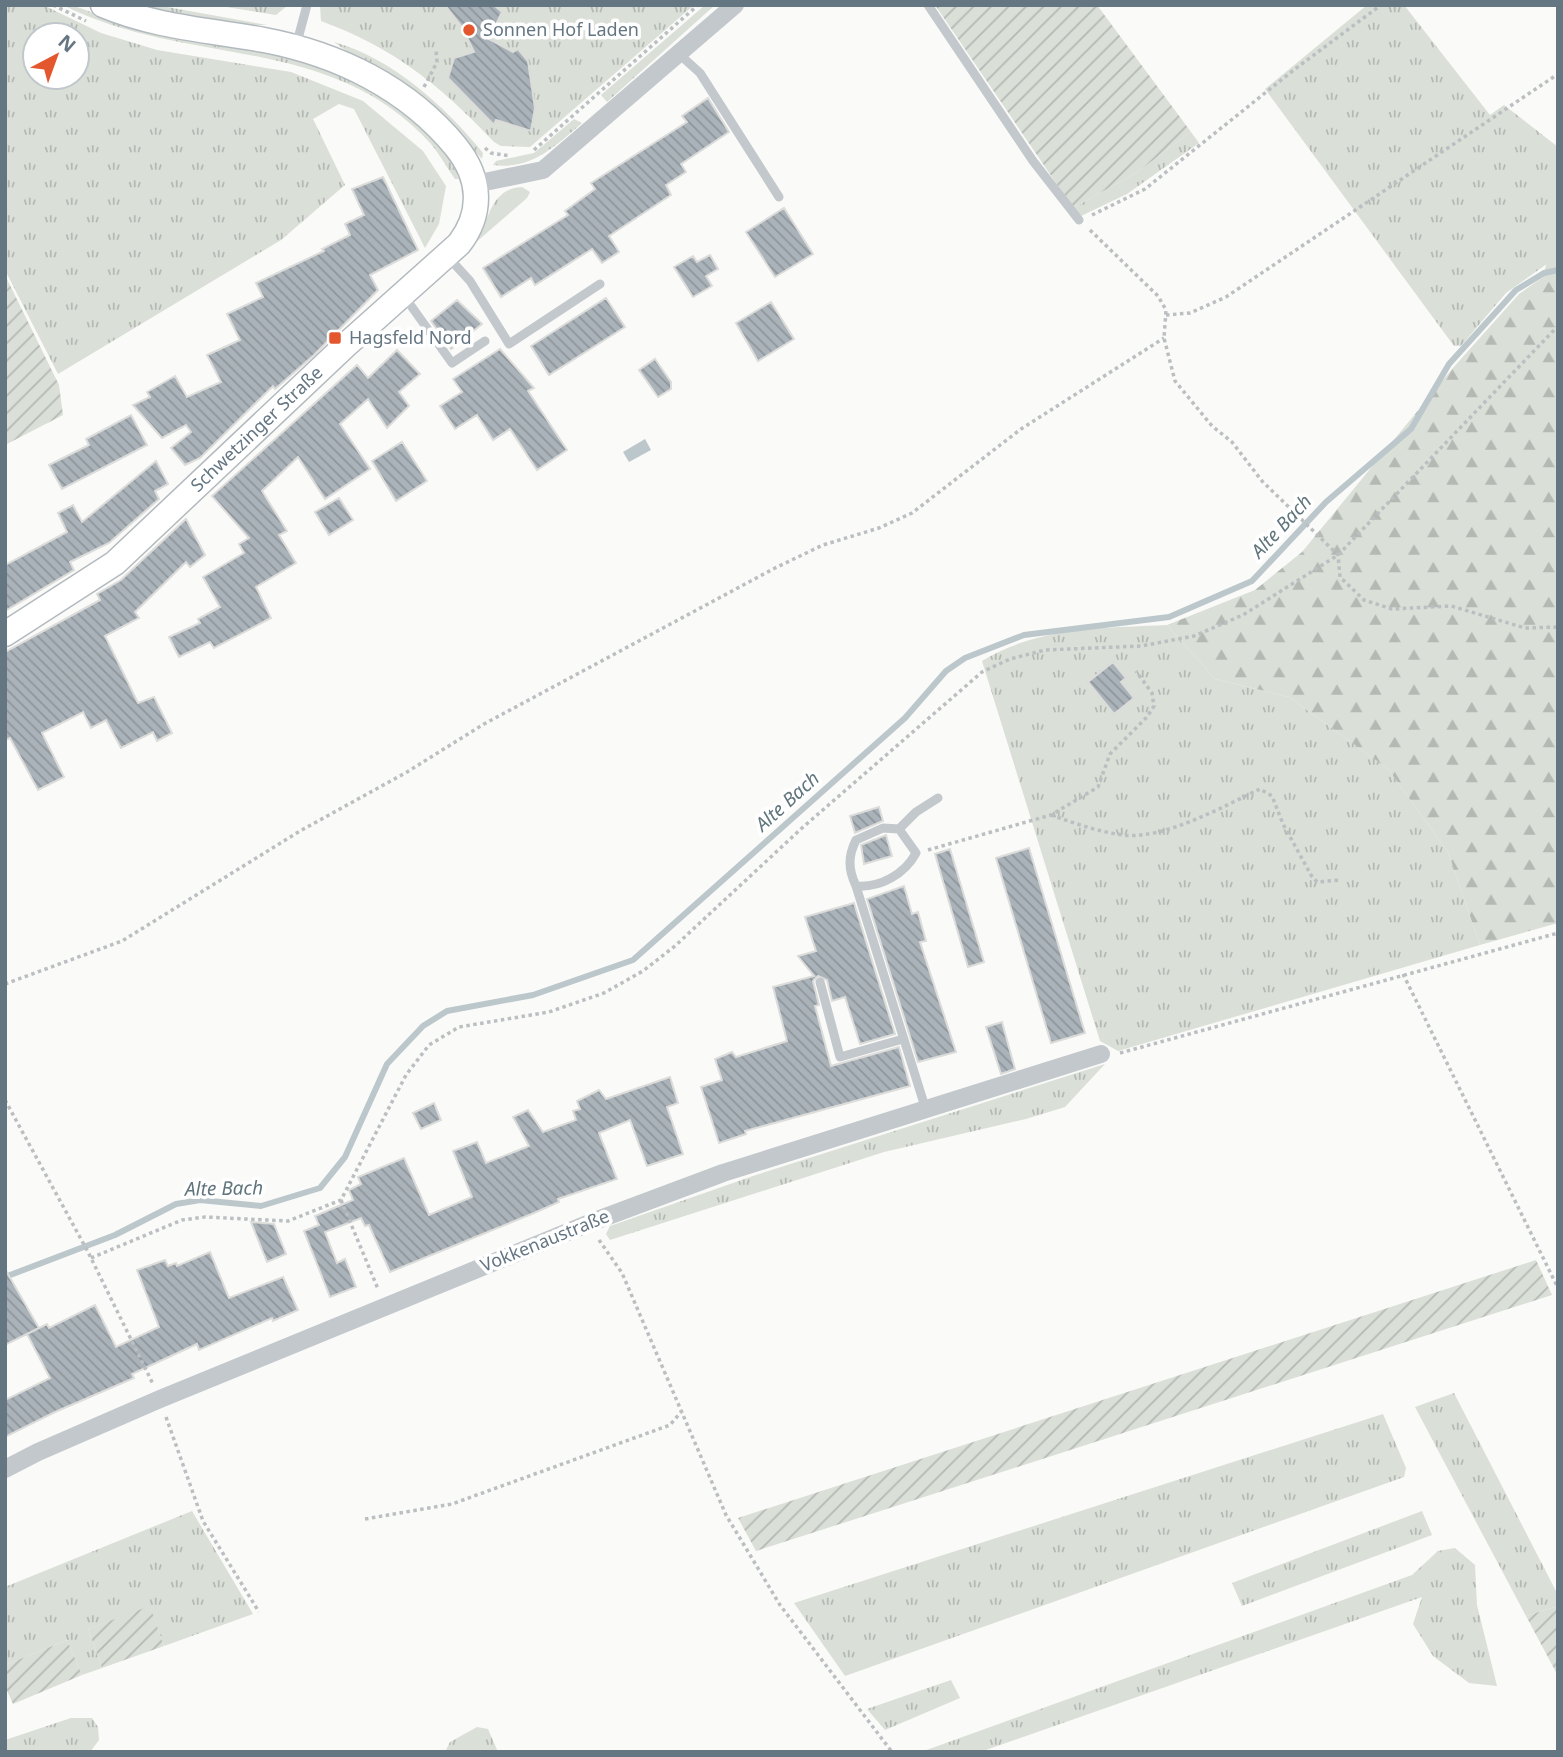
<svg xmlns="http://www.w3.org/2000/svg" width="1563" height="1757" font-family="'Noto Sans',sans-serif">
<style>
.grass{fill:url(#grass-tufts);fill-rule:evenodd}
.forest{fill:url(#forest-firs)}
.garden{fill:url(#garden-furrows)}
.water{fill:#bbc7cb}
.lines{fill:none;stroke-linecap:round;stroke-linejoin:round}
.stream{stroke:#bbc7cb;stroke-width:6}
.building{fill:url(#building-back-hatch);stroke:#dcdcda;stroke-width:2}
.secondary-casing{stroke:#b3babf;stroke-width:27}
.path{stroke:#bbbfc2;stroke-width:3.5;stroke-dasharray:3.5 3.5;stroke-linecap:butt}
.service{stroke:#c3c8cc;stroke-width:9}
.minor{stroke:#c3c8cc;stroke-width:18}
.secondary{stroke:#fff;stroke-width:24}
.poi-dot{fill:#e4572e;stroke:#fff;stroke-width:2.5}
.labels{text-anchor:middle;stroke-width:7;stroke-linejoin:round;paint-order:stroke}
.poi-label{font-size:18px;fill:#657683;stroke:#fff;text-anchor:start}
.street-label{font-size:18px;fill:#657683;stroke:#fff}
.water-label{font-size:19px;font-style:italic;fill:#60757c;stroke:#fff}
</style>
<defs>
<pattern id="grass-tufts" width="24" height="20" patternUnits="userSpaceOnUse" patternTransform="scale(1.75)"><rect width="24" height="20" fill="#dadfd7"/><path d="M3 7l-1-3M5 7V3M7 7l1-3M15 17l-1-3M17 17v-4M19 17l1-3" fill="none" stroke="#b4b9b4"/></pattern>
<pattern id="forest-firs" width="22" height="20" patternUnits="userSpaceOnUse" patternTransform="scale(1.75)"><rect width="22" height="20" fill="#dadfd7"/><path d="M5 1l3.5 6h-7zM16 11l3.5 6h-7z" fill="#b4b9b4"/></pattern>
<pattern id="garden-furrows" width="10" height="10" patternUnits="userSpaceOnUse" patternTransform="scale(1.75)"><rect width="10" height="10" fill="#dadfd7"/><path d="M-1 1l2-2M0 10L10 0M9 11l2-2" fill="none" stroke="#b4b9b4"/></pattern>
<pattern id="building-back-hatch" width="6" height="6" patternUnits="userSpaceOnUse" patternTransform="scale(1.75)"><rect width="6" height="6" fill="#aab3b9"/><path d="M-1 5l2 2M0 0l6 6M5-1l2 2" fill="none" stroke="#8e969c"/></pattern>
</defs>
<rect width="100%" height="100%" fill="#fafaf8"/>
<path class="grass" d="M5,5H43L101,33L157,50L291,72L363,101L423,151L446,186L439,224L425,248L354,109L339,104L313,119L345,185L281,240L58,374L5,270ZM77,35V77H35V35Z
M63,5C80,5 93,14 108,20C123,26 139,30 154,34C184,41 214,42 244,47C307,58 364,80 414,121C432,135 452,157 459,179H455C447,168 440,155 431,144C329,32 187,68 63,5Z
M134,5H156L267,25H240Z
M214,5H288L276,15Z
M320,5H694L530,147L501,146L494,142C440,85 394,48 321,21Z
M705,5H715L607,102L601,95Z
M1367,5H1404L1490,115L1504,105L1558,147V256L1506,293L1461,346H1454L1265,89Z
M334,42C392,58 446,107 483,153L482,159L457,131Z
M574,119L582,123C554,147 532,170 493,165L496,161L534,153Z
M1191,132L1199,143L1127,194L1081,216L1073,208L1136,173Z
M522,187L530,192L527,198L474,244C490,223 488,189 522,187Z
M1167,625L1215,679L1289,697L1388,769L1448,852L1480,945L1118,1051L1100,1041L982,661C1037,627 1104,628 1167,625Z
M1105,1064L1065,1107L1026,1119L884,1152L610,1240L606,1234L610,1226L756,1175Z
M1454,1393L1558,1595V1606L1526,1616L1415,1407Z
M1383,1414L1406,1468L1404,1477L845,1676L794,1603Z
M192,1511L253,1614L164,1646L150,1607L88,1629L102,1668L82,1675L67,1640L5,1665V1587Z
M1422,1511L1432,1535L1242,1606L1232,1583Z
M1455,1548L1475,1565L1477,1605L1497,1686L1469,1683L1433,1656L1413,1624L1422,1597L980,1752H921L1412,1575L1438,1551Z
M951,1680L960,1698L885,1730L867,1709Z
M71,1718H92L98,1727L99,1740L90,1752H5V1740Z
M477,1727L488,1729L498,1752H445L450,1742Z"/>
<path class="forest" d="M1558,256V923L1480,945L1448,852L1388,769L1289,697L1215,679L1167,625L1255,590L1302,552L1452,369L1519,294L1543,277L1547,261Z"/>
<path class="garden" d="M935,5H1097L1191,132L1136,173L1073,208Z
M5,275L59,385L63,415L5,445Z
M1536,1260L1552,1295L756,1551L738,1518Z
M150,1606L164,1646L102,1668L88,1629Z
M1558,1606V1676L1526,1616Z
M67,1640L82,1675L13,1704L5,1686V1665Z"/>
<path class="water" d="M645,439L651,450L629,462L623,452Z"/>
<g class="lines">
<path class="stream" d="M5,1277L115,1235L176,1204L200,1200L261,1206L320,1188L345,1157L387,1064L423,1026L447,1011L533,995L633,960L905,718L946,671L965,658L1024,635L1169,617L1252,581L1326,502L1411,429L1449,364L1516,290L1544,273L1558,270"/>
</g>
<path class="building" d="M445,5H494L502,12L489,39L513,52L518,49L528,61L535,108L531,131L496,120L494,125L448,78L454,58L474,52L462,27Z
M708,98L729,132L681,164L686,172L666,185L671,195L609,236L619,252L602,263L592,249L535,285L531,278L501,297L483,268L568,215L565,211L595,189L591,183L687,122L682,116Z
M383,177L418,250L370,275L378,290L314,355L275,389L273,386L200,458L185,465L171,448L191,432L186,425L162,438L133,405L150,397L147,392L175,376L187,397L221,382L207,355L240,340L227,314L263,297L256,283L324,251L322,249L350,235L345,224L364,215L352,189Z
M784,208L813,254L775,277L746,232Z
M710,255L718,269L706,276L712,286L693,297L674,267L693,256L697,262Z
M606,298L625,327L549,375L531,346Z
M457,300L482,324L451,349L431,321Z
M771,302L794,339L758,361L736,323Z
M500,349L534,388L528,391L567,450L537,470L510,429L493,440L477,415L455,429L440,406L462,392L453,379Z
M397,350L420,374L399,392L409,406L387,428L368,399L340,424L370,469L325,499L298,457L262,491L287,531L279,535L296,563L256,587L271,618L214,648L210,642L179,657L169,637L200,623L198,619L220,607L203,577L244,553L239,544L249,538L212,496L357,365L368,378Z
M655,359L671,382V389L658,397L639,370Z
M131,415L147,445L62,489L49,465L89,445L86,439Z
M402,442L427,481L396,501L372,461Z
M156,461L168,484L155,491L159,499L109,543L70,562L74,570L5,611V565L67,532L58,513L73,505L82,522Z
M339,498L353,520L329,535L315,512Z
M186,519L205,555L190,567L186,562L135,612L139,618L105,636L138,703L154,697L172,733L157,741L153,732L121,748L106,720L91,728L83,712L42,733L64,777L38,790L10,738L5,740V652L100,600L97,594L121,580Z
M1113,662L1126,678L1121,682L1134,698L1114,714L1088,682Z
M879,807L883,821L855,833L850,816Z
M886,835L892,856L864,864L861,845Z
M1029,848L1085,1033L1051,1043L996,858Z
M950,849L984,962L968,967L935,854Z
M904,886L912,914L918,912L926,941L920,942L956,1052L918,1062L867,899Z
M854,903L895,1034L860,1044L845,997L832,1001L827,980L818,976L813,981L819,1005L815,1006L831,1066L899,1047L910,1086L745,1131L746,1134L719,1143L701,1087L722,1080L715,1059L732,1052L736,1057L787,1041L773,987L814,976L798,956L816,951L805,917Z
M1002,1022L1015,1069L1001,1074L986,1027Z
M670,1077L678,1103L667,1107L683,1154L647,1166L630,1120L599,1133L617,1179L558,1199L559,1202L534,1213L390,1272L369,1225L365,1226L361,1218L325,1232L337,1263L345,1259L356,1287L330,1297L304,1231L319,1225L315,1216L353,1200L349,1190L361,1184L358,1177L404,1158L429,1215L472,1197L453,1151L477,1142L486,1163L529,1146L513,1117L528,1110L543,1132L576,1120L573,1111L580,1109L577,1101L599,1090L606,1099Z
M434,1103L441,1120L421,1129L413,1113Z
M251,1222L274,1224L286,1254L267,1262Z
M210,1252L229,1298L283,1277L298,1310L273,1321L272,1318L199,1350L197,1344L132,1374L134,1378L55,1412L5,1437V1400L50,1378L27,1334L47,1324L49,1328L95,1305L116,1347L159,1327L137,1270L165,1260L168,1266L176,1263L177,1266Z
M5,1269L39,1328L5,1345Z"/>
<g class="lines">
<defs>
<g id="secondary">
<path id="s1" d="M5,634L115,563L346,345L459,244C483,213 481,178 456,147C408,88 338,54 264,40C209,30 155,27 103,5"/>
</g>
</defs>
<use href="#secondary" class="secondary-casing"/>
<path class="path" d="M53,5L86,21
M424,87L437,62L436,50
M485,148L491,153L510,156
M534,150L698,5
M1092,215L1145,189L1295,69L1381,5
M1090,230L1158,296L1166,310L1164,338L1175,381L1212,426L1232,442L1262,481L1338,555L1340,577L1364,600L1392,609L1451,606L1525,628L1558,627
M1166,315L1190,313L1226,297L1558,74
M1051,815C1074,823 1099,832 1123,835C1164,840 1224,806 1260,789L1272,796L1283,824L1311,875L1317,882L1340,880
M928,850L1051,815L1098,787L1110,754L1147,717L1154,706L1152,693L1136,671
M1403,974L1558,1288
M5,984L122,941L300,831L407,772L484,724L775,568L823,545L879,528L912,513L1021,429L1164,338
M1120,1053L1558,933
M5,1100L88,1252L153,1384
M341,1200L378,1289
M599,1240L622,1273L726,1515L780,1605L892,1752
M91,1258L182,1220L205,1217L288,1221L341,1200L406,1075L429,1045L459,1027L549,1012L604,993L643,971L675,946L802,828L982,672L1010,659L1045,650L1141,646L1194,636L1243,615L1338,555L1558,326
M166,1417L203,1521L259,1612
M365,1519L452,1504L670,1425L681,1412"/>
<path class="service" d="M928,5L1033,161L1079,220
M296,46L307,5
M679,54L700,73L779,197
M448,257L470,281L509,344L600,284
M404,296L452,363L485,341
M883,828L899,829L916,853C905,874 880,888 856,886C848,869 848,856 856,840Z
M899,829L916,812L938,798
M856,886L926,1110
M820,982L840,1057L903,1039"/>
<path class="minor" d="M475,184L543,170L735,5
M5,1469L38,1452L160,1399L592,1222L723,1173L1101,1054"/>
<use href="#secondary" class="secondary"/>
</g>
<g class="poi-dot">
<circle cx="469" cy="30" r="7"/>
<rect x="328" y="331" width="14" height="14" rx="3.5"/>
</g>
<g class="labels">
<g class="poi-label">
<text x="483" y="36">Sonnen Hof Laden</text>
<text x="349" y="344">Hagsfeld Nord</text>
</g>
<g class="street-label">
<text dy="6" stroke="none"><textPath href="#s1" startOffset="326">Schwetzinger Straße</textPath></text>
<text transform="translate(545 1241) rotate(-22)" y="6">Vokkenaustraße</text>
</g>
<g class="water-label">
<text transform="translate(1281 526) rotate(-47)" y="7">Alte Bach</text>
<text transform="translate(787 801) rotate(-42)" y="7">Alte Bach</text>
<text transform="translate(224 1188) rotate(-1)" y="7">Alte Bach</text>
</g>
</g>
<rect width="1563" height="1757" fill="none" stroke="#657683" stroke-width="14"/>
<g transform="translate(56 56) rotate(41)"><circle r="33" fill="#ffffff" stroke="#c1c8cd" stroke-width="2"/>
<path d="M0-5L12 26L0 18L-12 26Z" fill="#e4572e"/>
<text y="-10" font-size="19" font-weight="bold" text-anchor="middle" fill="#657683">N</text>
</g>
</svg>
